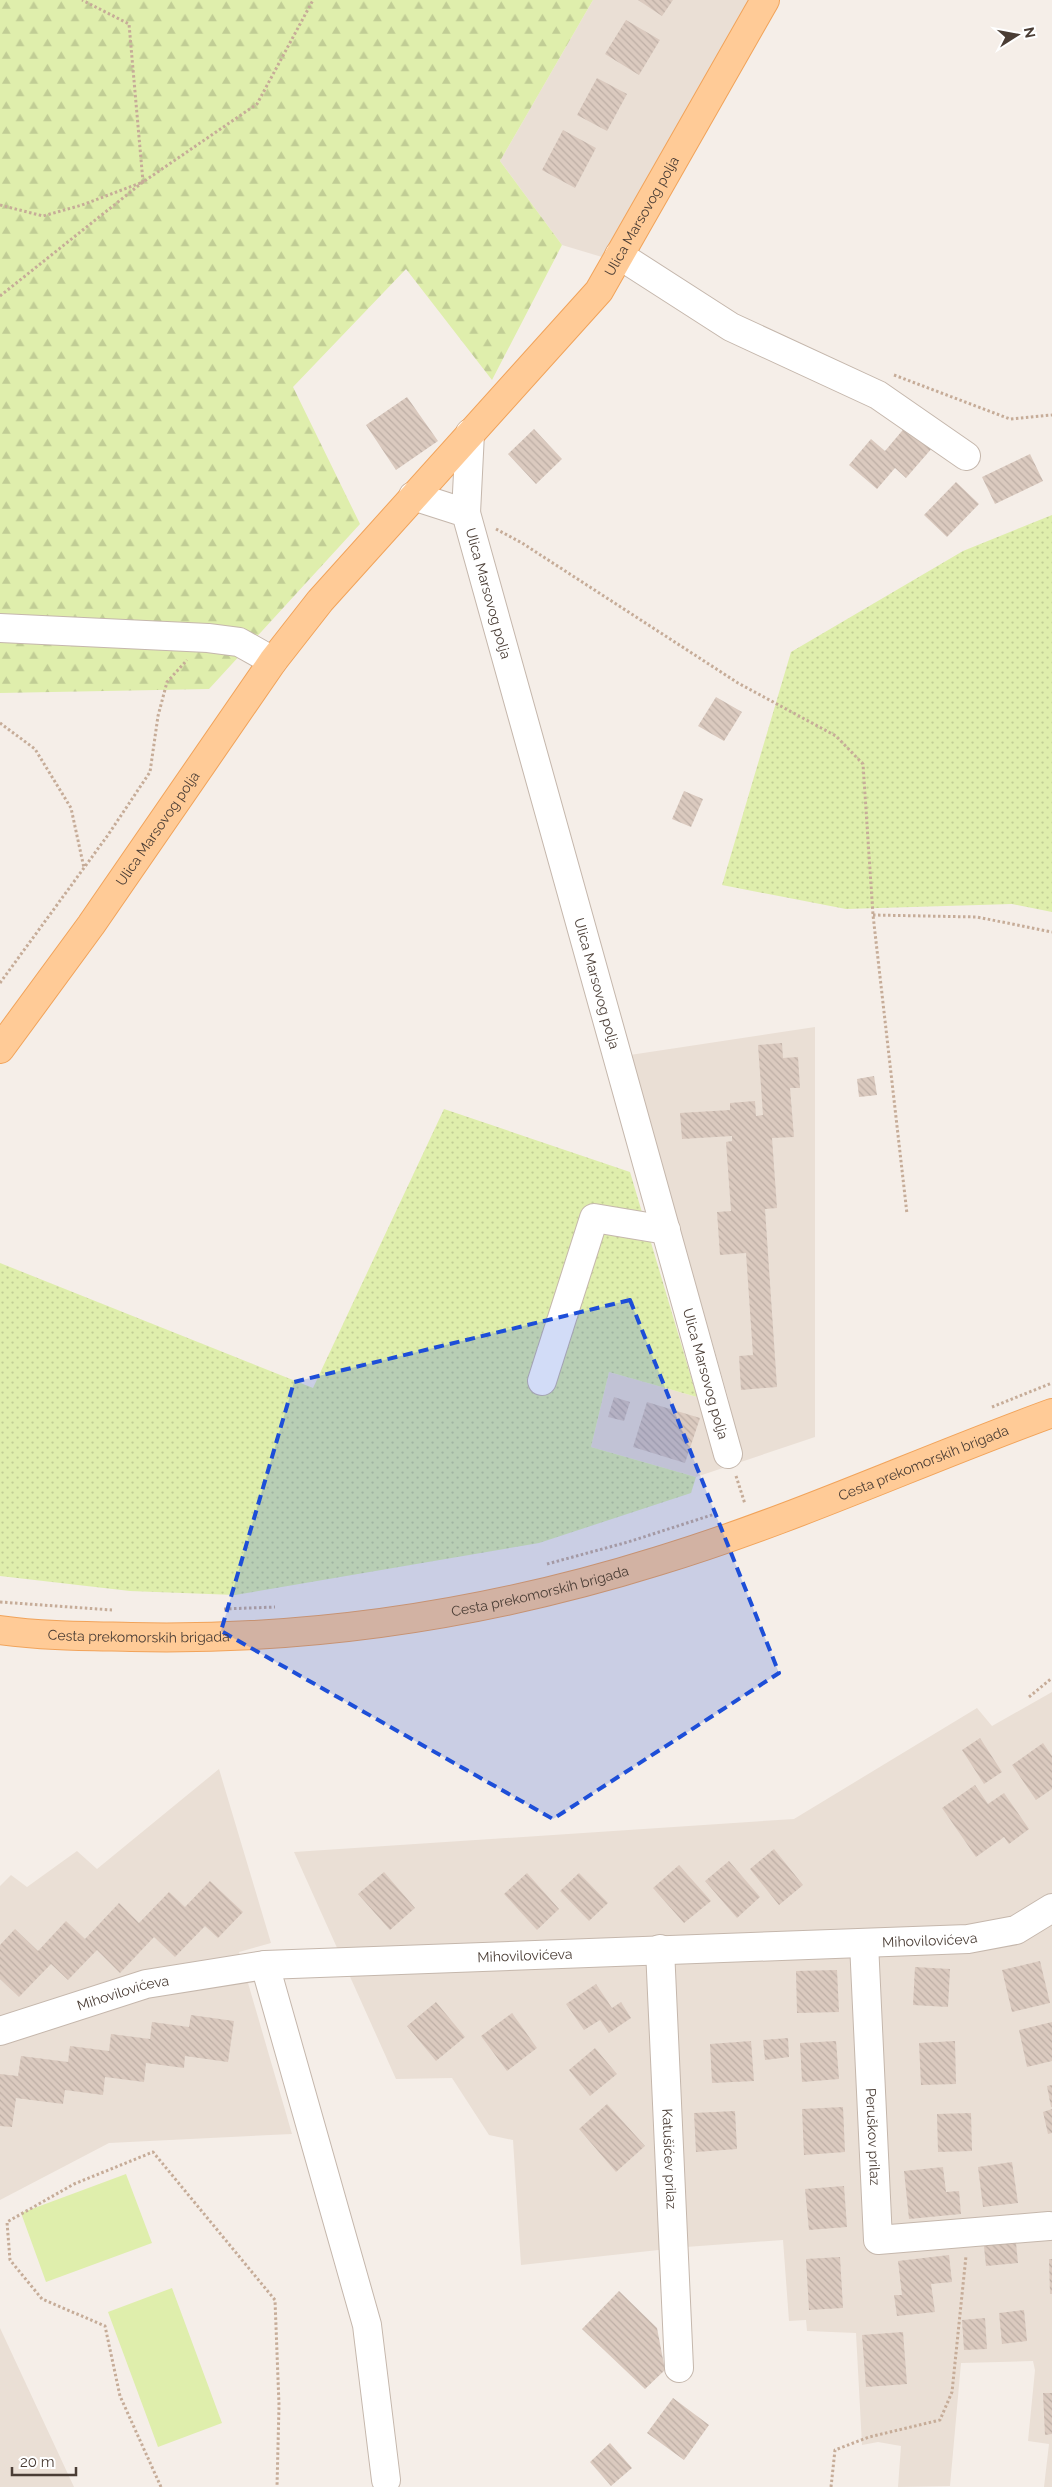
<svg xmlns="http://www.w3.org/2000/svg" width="1052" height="2487" font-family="Raleway,sans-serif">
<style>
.residential{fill:#eadfd5}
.grass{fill:url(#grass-dots)}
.forest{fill:url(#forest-firs)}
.pitch{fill:#dfeeac}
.building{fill:url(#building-back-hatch)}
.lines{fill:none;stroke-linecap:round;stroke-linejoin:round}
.minor-casing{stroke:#c5b7ac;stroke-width:30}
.major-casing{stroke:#f1a35a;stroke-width:30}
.path{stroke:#c6ac98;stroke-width:3;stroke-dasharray:2.5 2.5;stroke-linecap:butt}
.minor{stroke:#fff;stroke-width:28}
.major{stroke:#ffcb97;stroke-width:28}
.marked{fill:#1d4ed8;fill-opacity:0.2;stroke:#1d4ed8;stroke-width:4;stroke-dasharray:10 6;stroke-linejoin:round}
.labels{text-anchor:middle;stroke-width:4;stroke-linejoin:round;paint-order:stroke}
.street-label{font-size:14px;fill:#4a3d35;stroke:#fff}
</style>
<defs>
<pattern id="grass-dots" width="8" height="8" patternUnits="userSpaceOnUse" patternTransform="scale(1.25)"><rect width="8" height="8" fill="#dfeeac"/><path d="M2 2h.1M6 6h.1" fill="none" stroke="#c1cd95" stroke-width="1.8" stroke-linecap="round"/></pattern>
<pattern id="forest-firs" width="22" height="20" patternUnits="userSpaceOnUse" patternTransform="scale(1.25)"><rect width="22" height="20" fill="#dfeeac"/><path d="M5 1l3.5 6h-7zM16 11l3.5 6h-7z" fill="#c1cd95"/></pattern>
<pattern id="building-back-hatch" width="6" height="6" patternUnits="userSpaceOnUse" patternTransform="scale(1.25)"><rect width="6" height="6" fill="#dbcabf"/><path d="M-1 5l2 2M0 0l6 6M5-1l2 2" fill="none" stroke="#bdaea5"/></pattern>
</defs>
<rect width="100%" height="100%" fill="#f5eee8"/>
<path class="residential" d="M593,0H749L602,257L562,245L500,161Z
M815,1027V1437L696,1477L591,1447L609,1372L697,1397L729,1401L630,1055Z
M1052,1692V2487H1044L1049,2444L1028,2441L1035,2370L1033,2361L961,2363L950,2486L898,2487L901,2446L878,2442L862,2445L856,2333L807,2331L806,2320L789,2321L783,2240L686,2247L521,2265L513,2140L489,2135L452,2078L396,2079L294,1852L794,1819L977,1708L992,1726Z
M219,1769L271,1943L239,1952L292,2134L109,2143L0,2200V1886L11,1875L27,1887L77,1851L97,1869Z
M0,2328L74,2487H0Z"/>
<path class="grass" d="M1052,515V912L1012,904L846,909L722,885L791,652L963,551Z
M444,1109L630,1172L697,1397L609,1372L591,1447L696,1477L691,1493L539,1543L235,1595L130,1591L0,1576V1263L313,1388Z"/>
<path class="forest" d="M0,0H593L500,161L562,245L492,380L406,269L293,387L360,524L209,689L0,693Z"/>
<path class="pitch" d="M126,2174L152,2243L46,2282L21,2213Z
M172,2288L222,2423L158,2447L108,2312Z"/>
<path class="building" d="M638,0H673L662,16Z
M626,20L660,40L639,75L605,54Z
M597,78L627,94L607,131L577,115Z
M563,130L596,148L575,188L542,170Z
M407,397L438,441L396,470L366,425Z
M907,425L933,447L906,478L895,468L877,489L849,465L871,439L885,451Z
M534,429L562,459L536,484L508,454Z
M1030,454L1043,481L995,504L982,477Z
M956,482L979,504L947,537L924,515Z
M716,697L742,712L724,741L698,726Z
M684,791L703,799L691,827L672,819Z
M782,1043L783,1058L798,1057L800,1088H790L794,1137L772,1138L777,1208L765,1209L777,1387L741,1390L739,1356L753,1355L746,1253L720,1255L717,1212L731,1211L726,1142L732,1141V1136L682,1139L680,1113L730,1110V1103L755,1101L756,1116L763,1115L758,1045Z
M874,1076L877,1095L859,1097L857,1079Z
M614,1397L630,1402L624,1421L608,1417Z
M647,1402L700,1418L685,1463L633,1447Z
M980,1738L1002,1772L984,1784L962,1750Z
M1043,1743L1052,1756V1789L1036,1800L1012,1765Z
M975,1785L988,1804L1004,1793L1029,1829L1009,1844L1004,1837L976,1857L942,1808Z
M774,1849L803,1885L779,1905L750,1869Z
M729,1861L760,1897L737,1918L705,1881Z
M679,1865L711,1901L684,1923L653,1888Z
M384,1872L415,1908L390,1930L358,1894Z
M527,1873L559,1909L537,1930L504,1894Z
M579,1873L608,1903L589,1921L560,1891Z
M210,1881L243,1912L218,1938L205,1926L175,1957L154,1937L120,1973L97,1950L68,1980L51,1964L19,1997L0,1979V1945L15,1929L38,1951L66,1921L85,1939L119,1903L139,1923L169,1892L185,1907Z
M1040,1961L1050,2003L1012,2012L1002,1970Z
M915,1967L950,1969L948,2007L913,2005Z
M837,1970L839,2012L797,2013L796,1971Z
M596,1984L612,2008L621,2002L631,2018L609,2033L600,2020L584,2030L566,2004Z
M436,2002L465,2037L436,2061L407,2026Z
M512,2013L537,2048L507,2071L481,2036Z
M191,2015L234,2021L228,2062L185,2056L184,2068L146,2063L144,2082L105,2077L103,2095L65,2090L63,2104L16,2098L12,2127L0,2126V2074L18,2076L21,2056L68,2062L70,2046L109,2051L111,2034L150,2039L152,2022L189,2027Z
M1052,2022V2061L1027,2067L1019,2030Z
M788,2038L789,2057L765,2060L763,2040Z
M751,2041L754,2081L712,2083L710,2044Z
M836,2041L839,2079L802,2082L800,2043Z
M955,2041L956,2084L921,2085L919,2043Z
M595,2048L617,2074L590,2096L569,2070Z
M1052,2085V2107H1051L1047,2086Z
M607,2104L645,2146L616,2172L579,2129Z
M843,2107L845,2152L804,2155L802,2109Z
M1052,2109V2133L1048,2134L1043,2112Z
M735,2111L737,2149L696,2152L694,2113Z
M971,2113L972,2151L938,2152L937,2114Z
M1012,2162L1018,2203L983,2207L978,2167Z
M943,2167L946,2192L959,2191L961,2214L909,2219L904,2171Z
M844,2186L847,2227L809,2230L805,2189Z
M1014,2223L1018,2263L986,2266L982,2227Z
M949,2255L952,2282L931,2284L935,2312L897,2316L894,2295H902L898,2261Z
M840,2257L843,2308L809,2310L806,2259Z
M1049,2259H1052V2294H1050Z
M619,2291L657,2328L665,2370L645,2389L582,2329Z
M1024,2310L1027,2341L1002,2344L999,2313Z
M985,2318L987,2349L964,2350L962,2320Z
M903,2332L907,2384L866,2387L862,2335Z
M1043,2393H1052V2434L1045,2435Z
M673,2398L709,2425L684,2460L647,2433Z
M610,2443L632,2468L611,2486L590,2462Z"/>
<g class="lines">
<defs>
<g id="minor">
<path d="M619,255L731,327L878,395L966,456"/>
<path id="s1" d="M413,496L466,513L728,1454"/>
<path d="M466,513L470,433"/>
<path d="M0,628L208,638L239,642L273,661"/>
<path d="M542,1381L594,1218L666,1230"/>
<path id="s2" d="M864,1943L878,2240L1049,2226"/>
<path id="s3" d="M660,1949L679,2368"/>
<path d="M265,1965L367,2325L386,2480"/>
<path id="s4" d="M0,2031L146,1984L265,1965L968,1939L1016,1930L1052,1908"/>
</g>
<g id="major">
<path id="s5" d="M0,1049L91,925L273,661L320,601L599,291L765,0"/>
<path id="s6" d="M0,1630C43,1636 87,1636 131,1637C310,1641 488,1614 658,1561C793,1520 920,1461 1052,1413"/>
</g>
</defs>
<use href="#minor" class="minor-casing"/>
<use href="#major" class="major-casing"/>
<path class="path" d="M0,205L43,216L82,205L143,182L129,24L82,0
M0,296L143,182L257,104L313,0
M894,375L1010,419L1052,415
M496,529L522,543L738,683L836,736L863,764L873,915L907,1214
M0,723L35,749L71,808L84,868
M873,915L977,917L1052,932
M0,983L108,835L150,772L158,716L167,682L187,660
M992,1407L1052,1383
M736,1476L745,1504
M547,1564L628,1542L718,1513
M0,1602L112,1610
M224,1609L275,1607
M1029,1697L1052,1678
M161,2487L120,2396L105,2326L42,2299L10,2260L7,2222L74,2184L153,2152L275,2300L279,2405L277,2487
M831,2487L835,2450L869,2437L940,2420L952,2392L966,2256"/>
<use href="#minor" class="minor"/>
<use href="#major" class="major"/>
</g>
<path class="marked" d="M630,1300L779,1673L553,1819L221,1631L294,1382Z"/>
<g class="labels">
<g class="street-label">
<text dy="5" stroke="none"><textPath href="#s5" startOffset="1054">Ulica Marsovog polja</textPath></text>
<text dy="5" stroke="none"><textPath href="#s1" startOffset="139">Ulica Marsovog polja</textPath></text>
<text dy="5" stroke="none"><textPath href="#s5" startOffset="271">Ulica Marsovog polja</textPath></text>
<text dy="5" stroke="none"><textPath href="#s1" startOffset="544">Ulica Marsovog polja</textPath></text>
<text dy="5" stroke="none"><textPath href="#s1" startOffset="949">Ulica Marsovog polja</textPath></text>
<text dy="5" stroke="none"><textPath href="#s6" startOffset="949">Cesta prekomorskih brigada</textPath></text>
<text dy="5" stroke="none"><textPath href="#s6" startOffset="544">Cesta prekomorskih brigada</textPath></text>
<text dy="5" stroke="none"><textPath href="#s6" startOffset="139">Cesta prekomorskih brigada</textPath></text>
<text dy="5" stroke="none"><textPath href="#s4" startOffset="939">Mihovilovićeva</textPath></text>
<text dy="5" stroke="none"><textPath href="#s4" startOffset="534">Mihovilovićeva</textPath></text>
<text dy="5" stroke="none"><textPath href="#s4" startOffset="129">Mihovilovićeva</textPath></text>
<text dy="5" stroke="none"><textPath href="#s2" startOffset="194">Peruškov prilaz</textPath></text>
<text dy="5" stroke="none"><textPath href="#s3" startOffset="210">Katušićev prilaz</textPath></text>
</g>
</g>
<g transform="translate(1017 35) rotate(79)" stroke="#ffffff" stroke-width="4" paint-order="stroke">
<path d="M0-4L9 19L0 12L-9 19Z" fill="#4a3d35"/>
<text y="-8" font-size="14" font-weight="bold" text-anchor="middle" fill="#4a3d35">N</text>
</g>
<path d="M12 2467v8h64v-8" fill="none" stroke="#4a3d35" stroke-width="2.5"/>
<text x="20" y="2467" font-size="15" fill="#4a3d35" stroke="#ffffff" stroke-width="4" paint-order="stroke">20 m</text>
</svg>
